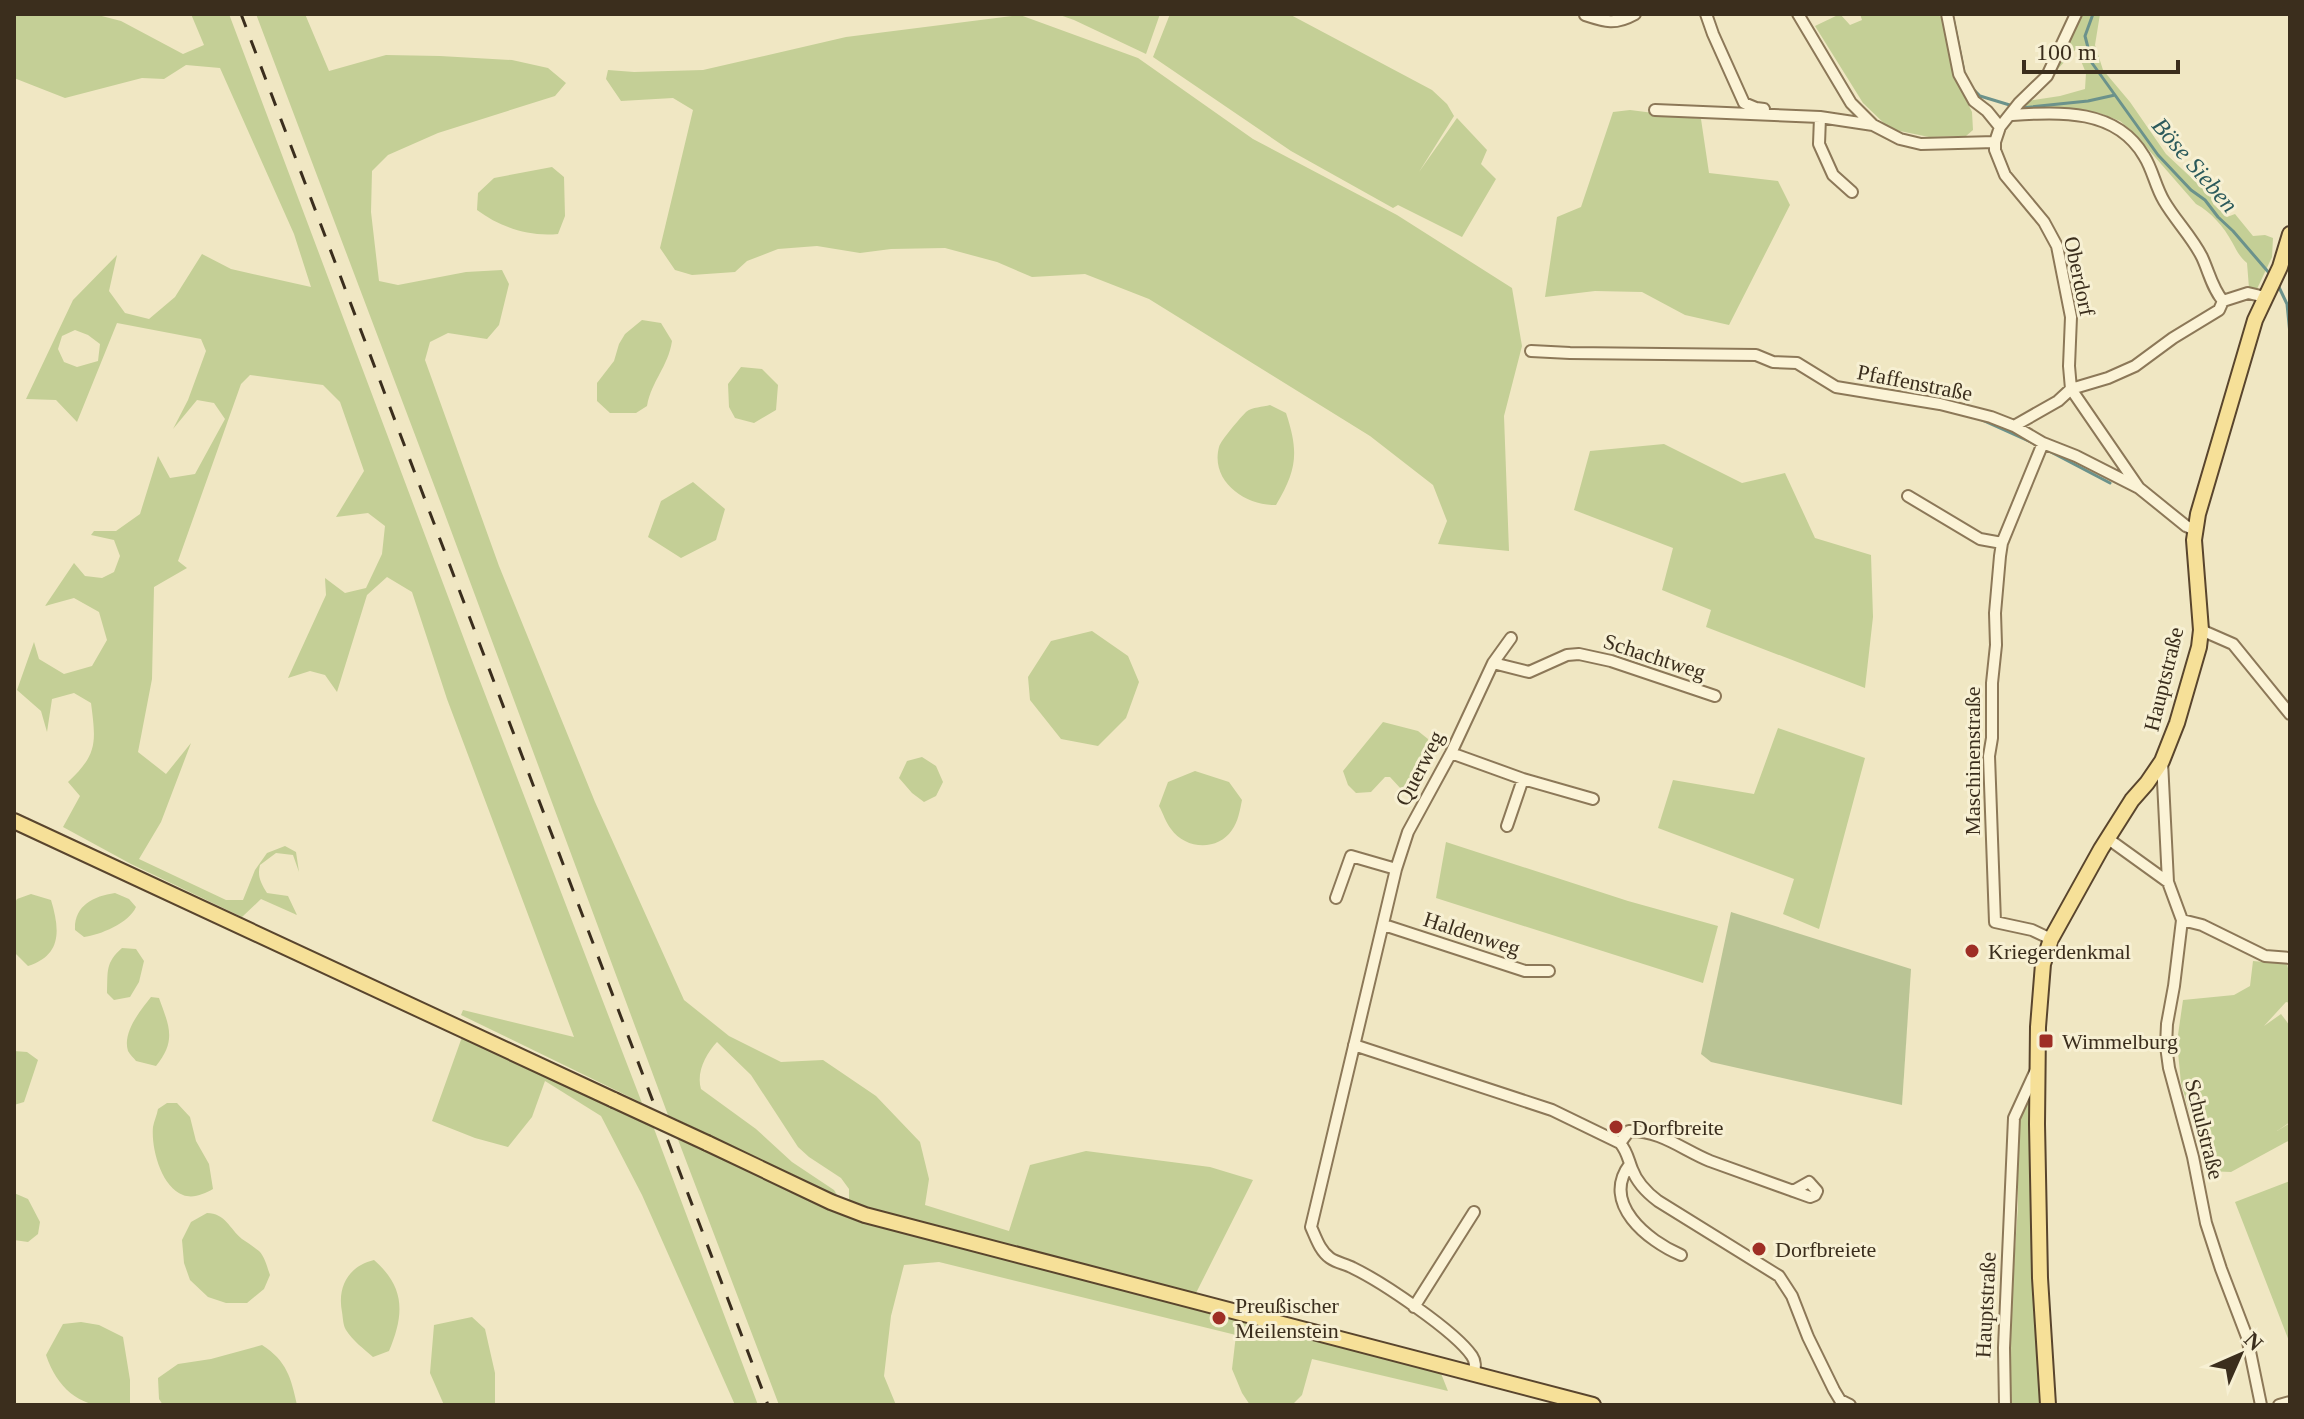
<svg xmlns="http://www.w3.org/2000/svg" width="2304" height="1419" font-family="'Times New Roman',serif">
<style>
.green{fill:#c4cf96;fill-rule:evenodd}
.cemetery{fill:#bac495}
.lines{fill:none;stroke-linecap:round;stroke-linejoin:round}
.stream{stroke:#6b928b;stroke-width:3}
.minor-casing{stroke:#8c7858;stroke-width:14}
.major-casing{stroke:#59452d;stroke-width:18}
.minor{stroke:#fbf3d6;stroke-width:10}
.major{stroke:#f6e098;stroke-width:14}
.rail{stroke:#3b2e1d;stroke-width:3;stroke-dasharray:14 14;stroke-linecap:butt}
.major-bridge-casing{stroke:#59452d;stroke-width:18;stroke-linecap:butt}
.major-bridge{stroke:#f6e098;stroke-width:14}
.poi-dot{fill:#9e2e25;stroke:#f7f0d3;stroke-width:3}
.labels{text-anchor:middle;stroke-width:6;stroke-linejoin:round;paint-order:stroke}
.street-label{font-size:22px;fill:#3b2e1d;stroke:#f7f0d3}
.poi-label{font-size:22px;fill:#3b2e1d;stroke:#f7f0d3;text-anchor:start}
.water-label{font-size:24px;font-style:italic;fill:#2c5a5b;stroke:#f7f0d3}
</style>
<rect width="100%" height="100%" fill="#f0e7c3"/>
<path class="green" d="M14,14H94L121,21L183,54L204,45L191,14H229L470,655L642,1103L461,1015L463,1010L574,1037L447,699L412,592L387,577L367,595L337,692L325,675L310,671L288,678L326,595L325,578L345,593L366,588L382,554L385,526L368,513L336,517L364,471L340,402L323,385L250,375L241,384L178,561L187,568L154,587L152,679L138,752L166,774L191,743L161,822L139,859L226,900H243L255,870L267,853L285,846L296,852L299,872L293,855L276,853L260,865C257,876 261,883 267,893L288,896L297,915L261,899L242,917L131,864L63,827L80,796L68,782C98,754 96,742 91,703L74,693L52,699L47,732L41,711L17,690L34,642L39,659L64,674L92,666L107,640L99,612L74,598L45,606L74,563L85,576L102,578L114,572L120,556L114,540L91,535L94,531H116L140,514L158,456L170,478L195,474L225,419L214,403L197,400L173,429L188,400L206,351L201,339L117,323L77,422L56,400L26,399L73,300L117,255L109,291L125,313L149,319L175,297L202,254L231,269L311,287L294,234L220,68L186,65L164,79L142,78L65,98L14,78ZM75,330L88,335L100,344L98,361L77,367L64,362L58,349L62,336Z
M256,14H305L329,71L386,55L440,56L512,60L548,68L566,83L555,96L438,133L388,155L372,171L371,212L379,281L398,285L466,272L502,270L509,284L499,325L487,339L448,333L430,342L425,360L499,566L595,802L684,1000L729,1036L781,1062L823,1060L876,1096L920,1142L929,1179L925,1205L1009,1231L1030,1165L1086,1151L1210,1167L1253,1180L1196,1293L943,1230L849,1202V1189L841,1178L809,1157L798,1147L751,1075L717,1042C706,1054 696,1072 701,1089L756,1129L792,1162L834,1190L839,1198L668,1115L443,509Z
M1057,14H1160L1146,54L1074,20Z
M1170,14H1289L1432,90L1447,104L1454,116L1419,172L1457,118L1487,150L1481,164L1496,179L1462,237L1398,205L1393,208L1291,151L1153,57Z
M1840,14L1850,25L1862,20L1860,14H1936L1941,17L1956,80L1972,112L1973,130L1966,136L1929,137L1890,129L1863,103L1815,26Z
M2083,14H2100L2095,45L2103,70L2130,102L2166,154L2198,184L2217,193L2213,204L2227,217L2235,214L2253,236L2265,235L2273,238L2272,257L2257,289L2249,288L2247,263C2239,256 2237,251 2232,242C2224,227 2211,212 2196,204L2134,133L2120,121L2099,113L2066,109L2020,111L2027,101L2060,96L2085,89L2086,73L2076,49L2056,71L2053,69Z
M1020,15L1138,58L1253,139L1397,215L1512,288L1522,346L1504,416L1509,551L1438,544L1447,521L1433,485L1370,436L1149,299L1085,274L1032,277L997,262L945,248L891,249L860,253L817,246L778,249L747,261L735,272L692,275L675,270L660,248L693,110L673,98L621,101L606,79L608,70L634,72L703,70L846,37Z
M1630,110L1701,119L1709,173L1778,181L1790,205L1729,325L1685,315L1642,292L1595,291L1545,297L1557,217L1581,207L1613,112Z
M552,167L564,177L565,216L558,234C528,237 500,227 477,210L478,193L494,178Z
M642,320L661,323L672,341C668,367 652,380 647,406L636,413H610L597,401V383L614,361L619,344L625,334Z
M741,367L762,369L778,385L776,410L754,423L735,418L729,407L728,384Z
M1270,405L1286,413C1299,452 1297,470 1276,505C1245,506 1210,481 1219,447C1221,440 1241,417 1246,412C1252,407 1263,407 1270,405Z
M1664,444L1742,483L1785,473L1815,538L1871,555L1873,617L1865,688L1706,627L1711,610L1662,590L1673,548L1574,510L1590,451Z
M693,482L725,509L716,540L681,558L648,537L661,501Z
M1092,631L1128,656L1139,682L1126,718L1098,746L1061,739L1030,700L1028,677L1051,641Z
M1383,722L1418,731L1428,739L1427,753L1402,790L1390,777H1385L1371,792L1356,793L1348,785L1343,771Z
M1778,728L1865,758L1819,929L1783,914L1794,879L1658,828L1673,780L1754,794Z
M922,757L936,766L943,782L936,796L924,802L912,793L899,778L907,761Z
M1195,771L1229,782L1242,800C1240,810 1238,822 1232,830C1217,852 1185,849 1171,829C1166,823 1163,813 1159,806L1168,782Z
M1446,842L1628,901L1718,926L1703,983L1436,898Z
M115,893L129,899L136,907C129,923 100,935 84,937L75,930C74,906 93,896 115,893Z
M31,894L51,900C60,930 62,955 28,966L14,952V904L17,899Z
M122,948L136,949L144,961L139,982L130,997L114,1000L107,993C108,971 105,963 122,948Z
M2253,961L2287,964L2290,977V1003L2286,1002L2264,1026L2281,1014L2290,1026V1122L2277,1131L2290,1123V1140L2231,1172L2207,1171L2181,1083L2177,1042L2183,1000L2234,995L2250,986Z
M151,997L159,998C169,1026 177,1040 156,1066L136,1061C134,1058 130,1055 128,1051C122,1032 141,1010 151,997Z
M462,1037L653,1126L758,1405H735L642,1195L601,1116L545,1081L532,1117L508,1147L475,1138L432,1121Z
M14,1051L27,1052L38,1060L24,1102L14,1105Z
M2032,1090L2034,1259L2033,1300L2040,1405H2010L2008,1346L2018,1207V1118Z
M167,1103H177L190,1117L196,1141L209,1164L213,1189C204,1194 193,1199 183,1195C161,1187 151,1148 153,1127C154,1121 157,1115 158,1109Z
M677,1137L849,1217L1440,1371L1448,1391L1312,1359L1302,1395L1292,1405H1250L1242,1393L1232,1369L1236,1335L939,1262L904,1265L891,1316L884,1376L896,1405H779Z
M2290,1181V1340L2289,1341L2235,1202Z
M14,1193L28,1199L40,1222L38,1234L28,1242L14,1240Z
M207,1213C225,1213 230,1229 242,1239C248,1243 254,1247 259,1251C265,1257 267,1267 270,1275L264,1289L247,1303H226L208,1297L190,1280L184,1263L182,1240L191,1222Z
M374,1260C406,1288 404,1315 389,1351L373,1357C364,1349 353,1341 346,1330C343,1325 343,1318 342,1312C337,1286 349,1266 374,1260Z
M472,1317L485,1329L495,1373V1405H444L430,1373L434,1325Z
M81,1322L99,1325L123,1337L130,1380V1404C89,1414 59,1394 46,1355L63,1324Z
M262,1345C287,1361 291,1378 297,1405H163L159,1399L158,1378L178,1364L211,1359Z"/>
<path class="cemetery" d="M1731,912L1911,969L1902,1105L1711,1062L1701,1054Z"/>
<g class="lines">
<path class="stream" d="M2093,14L2085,36L2092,63L2158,155L2191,190L2205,200L2218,217L2233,231L2270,274
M1953,18L1965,77
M1970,86L1980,96L2013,106
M2021,108L2088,101L2115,95
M2277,283L2287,304L2290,334
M1982,420L2033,443
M2049,451L2110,483"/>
<defs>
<path id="minor" d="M1706,14L1713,34L1744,103L1756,108L1764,109
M1798,14L1851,103L1873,125
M1947,14L1959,74L1974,101L1987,111L2000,127
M2076,14L2047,76L2019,103L2000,127L1995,142V150L2005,175L2044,222L2057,246L2071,317L2069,366L2071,389L2139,488L2186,526L2195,530
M1585,15C1606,22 1615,25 1635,14
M1655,110L1820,117L1873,125L1900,139L1921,144L1995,142
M2011,115C2059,112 2116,108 2144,156C2153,170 2155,186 2164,201C2175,220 2192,237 2202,257C2209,272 2212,288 2223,301
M1820,117L1819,144L1833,175L1852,192
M1531,351L1570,353L1756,355L1773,362L1797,363L1836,387L1940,404L1991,417L2014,426L2043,443L2076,456L2139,488
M2014,426L2058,401L2071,389L2108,378L2135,366L2173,338L2219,310L2223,301L2248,293L2265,297
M2043,443L2002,543L2000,556L1995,613L1996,645L1992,683V738L1989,756L1995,922L2032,930L2051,939
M1908,496L1980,539L2002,543
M2201,630L2233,644L2290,714
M1493,663L1529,672L1567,655L1579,654L1611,661L1715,696
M1451,753L1523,779L1593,799
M2162,761L2168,882L2182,920L2174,986L2167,1024L2166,1046L2169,1068L2193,1157L2206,1223L2221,1269L2247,1337L2261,1405
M1507,826L1523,779
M2107,838L2168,882
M1336,898L1351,856L1396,869
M2182,920L2202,925L2265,956L2290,958
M1384,925L1525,971H1549
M1354,1045L1552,1110L1620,1143C1627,1151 1628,1159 1632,1169C1637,1183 1646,1192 1658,1201L1779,1276L1792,1296L1808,1337L1834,1390L1840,1400L1850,1405
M1620,1143L1629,1131C1660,1130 1683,1150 1710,1161C1744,1173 1777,1185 1810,1197L1815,1195L1817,1191L1809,1182L1793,1191
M1630,1164C1600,1203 1648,1241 1681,1255
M1414,1307L1474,1212
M1474,1374C1475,1367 1476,1362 1472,1356C1455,1331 1382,1282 1353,1268C1346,1264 1337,1263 1330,1258C1320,1251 1316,1238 1311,1227L1396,869L1408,832L1451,753L1493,663L1511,638
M2005,1405L2004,1348L2014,1118L2036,1070
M2279,1405L2290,1402"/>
<path id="major" d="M14,821L614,1100
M707,1143L831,1202L865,1215L1593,1405
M2048,1405L2040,1278L2037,1124L2038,1027L2043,964L2051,939L2101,849L2132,800L2147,783L2162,761L2177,723L2199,647L2201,630L2194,540L2198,514L2255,320L2280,267L2290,234"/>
</defs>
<use href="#minor" class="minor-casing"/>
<use href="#major" class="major-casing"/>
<use href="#minor" class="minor"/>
<use href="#major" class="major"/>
<path class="rail" d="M241,14L768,1405"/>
<defs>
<path id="major-bridge" d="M614,1100L707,1143"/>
</defs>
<use href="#major-bridge" class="major-bridge-casing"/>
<use href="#major-bridge" class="major-bridge"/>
</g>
<g class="poi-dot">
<circle cx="1972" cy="951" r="8"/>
<rect x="2038" y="1033" width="16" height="16" rx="4"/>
<circle cx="1616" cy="1127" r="8"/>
<circle cx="1759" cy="1249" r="8"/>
<circle cx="1219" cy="1318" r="8"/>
</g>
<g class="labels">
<g class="street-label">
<text transform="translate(2080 276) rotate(78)" y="8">Oberdorf</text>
<text transform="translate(1915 382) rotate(11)" y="8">Pfaffenstraße</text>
<text transform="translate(1655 656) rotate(18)" y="8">Schachtweg</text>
<text transform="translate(2163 679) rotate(-76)" y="8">Hauptstraße</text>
<text transform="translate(1972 761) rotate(-90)" y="8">Maschinenstraße</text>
<text transform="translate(1419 768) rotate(-63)" y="8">Querweg</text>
<text transform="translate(1472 933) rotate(18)" y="8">Haldenweg</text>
<text transform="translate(2205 1129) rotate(76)" y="8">Schulstraße</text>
<text transform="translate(1985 1305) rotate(-87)" y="8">Hauptstraße</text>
</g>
<g class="poi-label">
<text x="1988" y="959">Kriegerdenkmal</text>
<text x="2062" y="1049">Wimmelburg</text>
<text x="1632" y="1135">Dorfbreite</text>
<text x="1775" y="1257">Dorfbreiete</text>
<text x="1235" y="1313">Preußischer<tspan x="1235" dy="25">Meilenstein</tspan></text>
</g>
<g class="water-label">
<text transform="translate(2195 165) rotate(49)" y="8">Böse Sieben</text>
</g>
</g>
<rect width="2304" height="1419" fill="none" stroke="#3b2e1d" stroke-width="32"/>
<g transform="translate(2240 1355) rotate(45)" stroke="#f7f0d3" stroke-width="6" paint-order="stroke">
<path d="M0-6L14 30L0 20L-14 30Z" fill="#3b2e1d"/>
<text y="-12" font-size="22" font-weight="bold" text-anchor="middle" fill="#3b2e1d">N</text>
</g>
<path d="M2024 60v12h154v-12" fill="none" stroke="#3b2e1d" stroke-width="4"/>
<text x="2036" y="60" font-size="24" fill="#3b2e1d" stroke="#f7f0d3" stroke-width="6" paint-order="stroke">100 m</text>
</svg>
